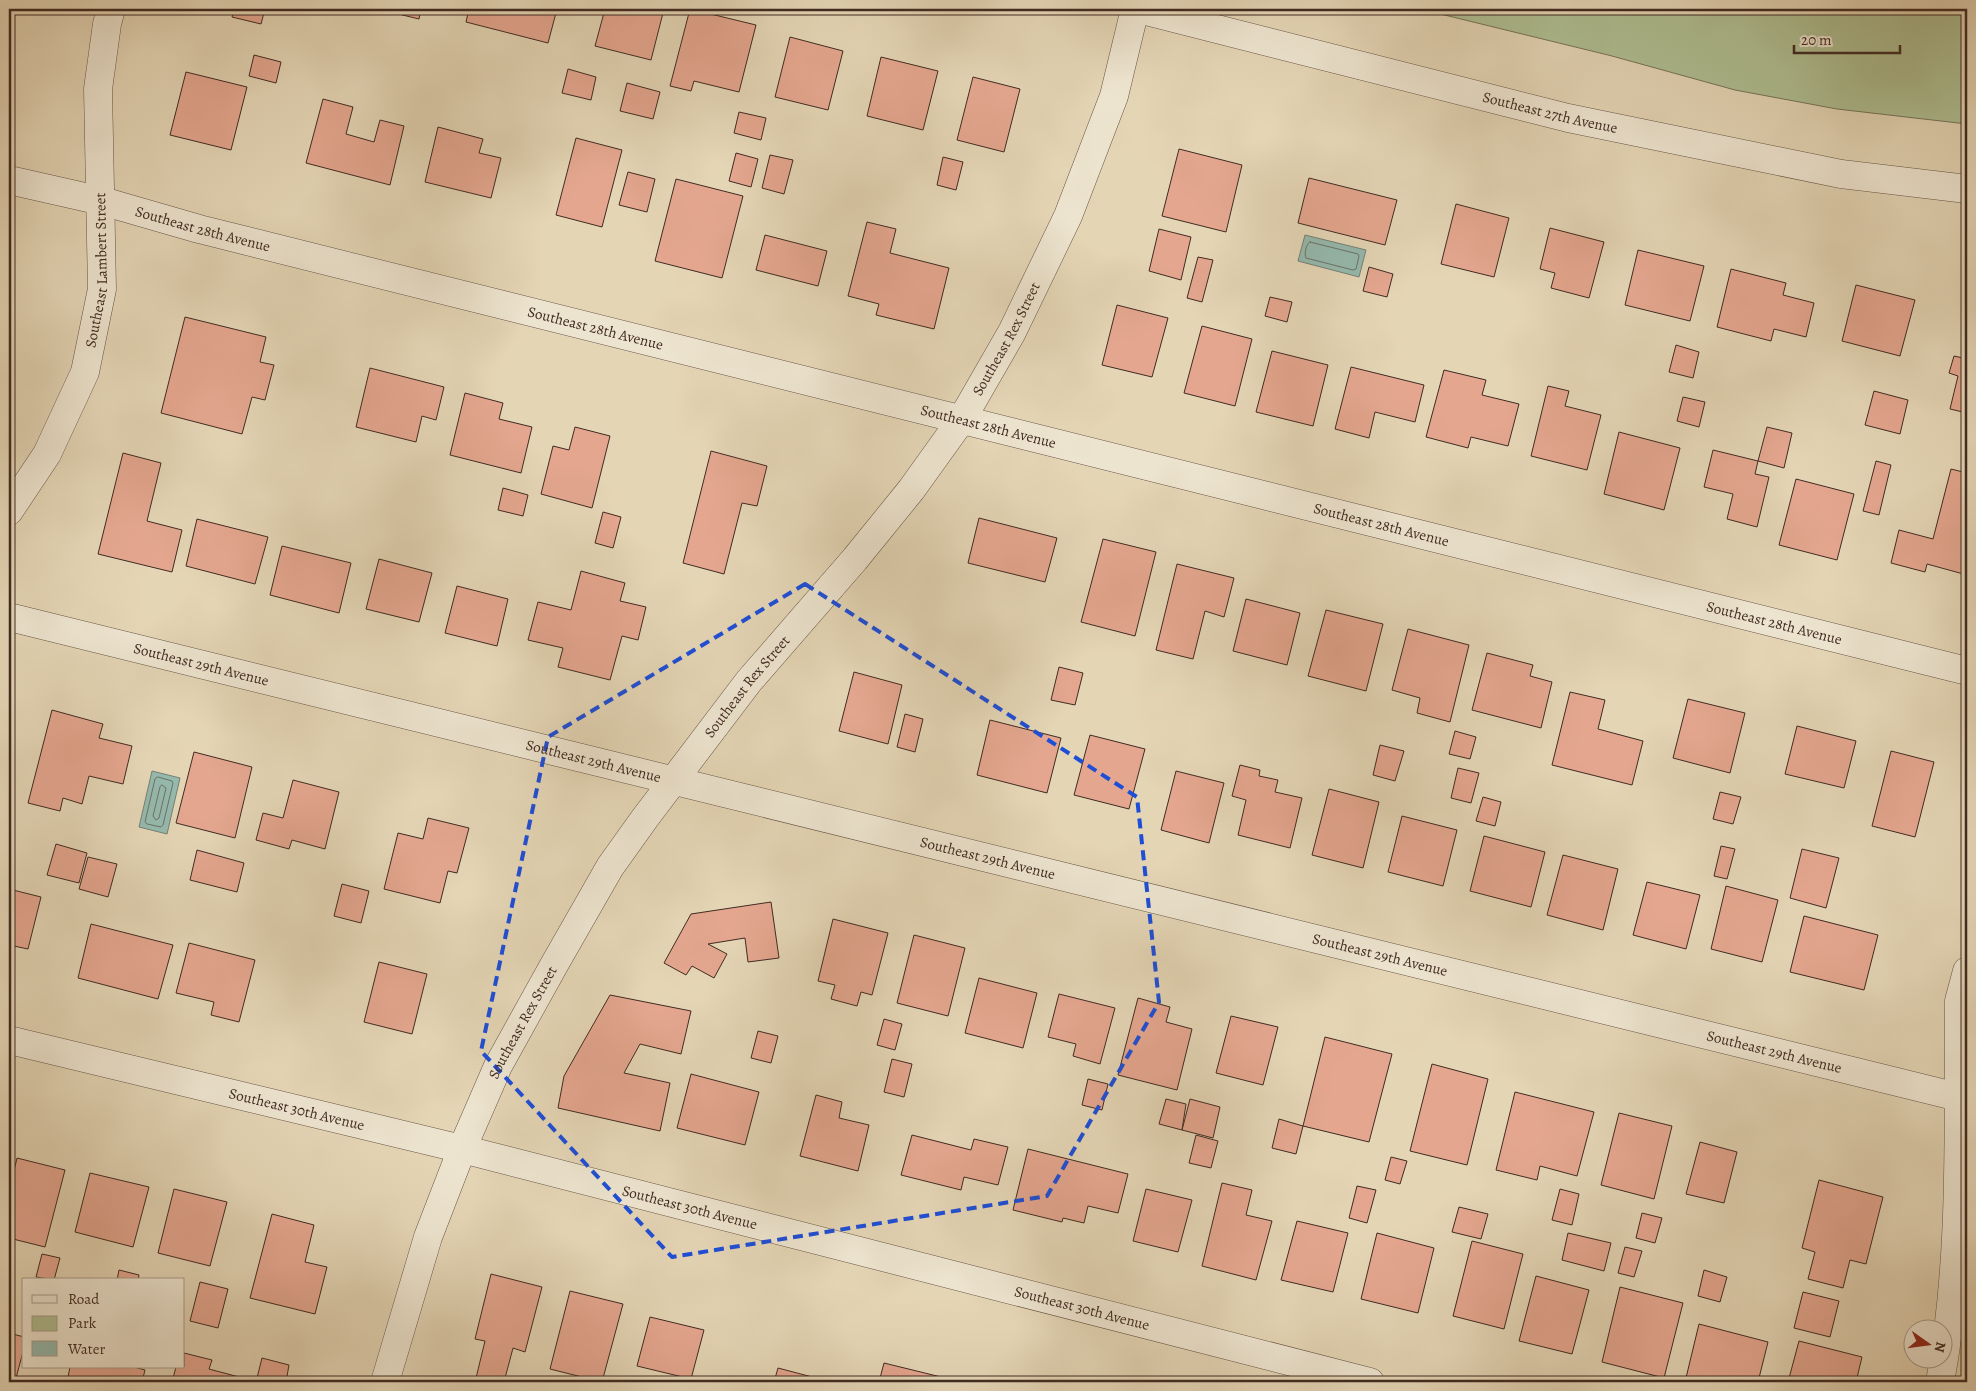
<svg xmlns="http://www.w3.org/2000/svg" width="1976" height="1391" font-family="Alegreya,serif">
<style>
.green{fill:#aebe92;stroke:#77745a}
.water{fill:#95b9ad;stroke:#738075}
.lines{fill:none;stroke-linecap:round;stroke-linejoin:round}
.shore{stroke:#6a7268;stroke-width:1}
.building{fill:#e4a68f;stroke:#402b22}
.minor-casing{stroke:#695647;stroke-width:29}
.minor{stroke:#ede4cf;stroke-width:28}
.marked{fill:none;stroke:#1d4ed8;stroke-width:4;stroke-dasharray:10 6;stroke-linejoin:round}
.labels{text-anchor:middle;stroke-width:4.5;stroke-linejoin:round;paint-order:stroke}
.street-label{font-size:15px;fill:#402b22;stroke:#ede4cf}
</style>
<rect width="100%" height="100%" fill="#e4d5b5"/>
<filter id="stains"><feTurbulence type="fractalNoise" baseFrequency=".004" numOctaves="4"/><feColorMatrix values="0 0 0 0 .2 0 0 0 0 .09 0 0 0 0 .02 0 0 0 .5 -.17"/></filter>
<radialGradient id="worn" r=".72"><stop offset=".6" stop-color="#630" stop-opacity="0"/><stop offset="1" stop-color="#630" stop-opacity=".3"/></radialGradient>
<path class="green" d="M1420,9H1967V124L1837,109L1735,90L1612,56Z"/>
<path class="water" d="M1305,235L1366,250L1359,277L1298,261Z
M152,771L180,778L167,834L139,827Z"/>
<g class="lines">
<path class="shore" d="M1310,242L1358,254L1359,256L1356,269L1353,270L1306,258C1304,254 1306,244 1310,242Z
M158,777L172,781L173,783L163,825L161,827L147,824L145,822L155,779Z
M162,785L166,788L159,818L156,820L153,816L160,787Z"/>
</g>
<path class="building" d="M234,9H265L261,24L232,17Z
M386,9H421L419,19L386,11Z
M469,9H557L548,43L466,22Z
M605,9H664L651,60L595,46Z
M690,9L756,25L739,92L694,81L691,91L670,86Z
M790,37L843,51L828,110L775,97Z
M254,55L281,62L276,83L249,76Z
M881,57L938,71L923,130L867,116Z
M568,69L596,77L591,100L562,93Z
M186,72L247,87L231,150L170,135Z
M973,77L1020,89L1004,152L957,140Z
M627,83L660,92L653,119L620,111Z
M323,99L353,107L346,134L374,142L380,120L404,126L390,185L306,163Z
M739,112L766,118L761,140L734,133Z
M438,127L483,139L479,153L501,158L491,198L425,182Z
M576,138L622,150L602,227L556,215Z
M1179,149L1242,165L1226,232L1162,216Z
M736,153L758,159L751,187L729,181Z
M770,155L793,160L784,194L762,188Z
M943,157L963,162L956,190L937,185Z
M628,172L655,179L647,212L619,205Z
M1309,178L1397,200L1385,245L1298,223Z
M676,179L743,196L722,278L655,261Z
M1456,204L1509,218L1494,277L1441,264Z
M867,222L896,229L890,253L949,268L934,329L876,315L879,304L848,296Z
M1550,228L1604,242L1589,298L1551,288L1555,273L1540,269Z
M1159,229L1191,237L1181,280L1149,271Z
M765,235L827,251L818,286L756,270Z
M1638,250L1704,266L1690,321L1625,305Z
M1198,257L1213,260L1202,302L1187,298Z
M1369,267L1393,274L1387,297L1363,291Z
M1731,269L1786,283L1783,295L1814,303L1806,337L1774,329L1771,341L1717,327Z
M1856,285L1915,300L1900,356L1842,341Z
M1270,297L1292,302L1287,322L1265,316Z
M1117,305L1168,318L1152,377L1102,365Z
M185,317L266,337L260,362L274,365L265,400L252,397L242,434L161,413Z
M1202,326L1252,339L1235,406L1184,393Z
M1967,342V413L1950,409L1958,376L1949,373L1954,356L1963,358Z
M1676,345L1699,352L1693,378L1669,372Z
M1272,351L1328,365L1313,426L1256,412Z
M1351,367L1424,385L1415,422L1375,412L1369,438L1335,429Z
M370,368L444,387L436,420L422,416L416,442L356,427Z
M1444,370L1486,380L1482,395L1519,404L1508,446L1471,437L1468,448L1426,437Z
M1548,386L1569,391L1565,406L1601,415L1587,470L1531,456Z
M1874,391L1908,400L1900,434L1865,425Z
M465,393L503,403L499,419L532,427L521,473L450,455Z
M1683,397L1705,402L1699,427L1677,421Z
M575,427L610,436L592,508L541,494L553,446L569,450Z
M1767,427L1792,433L1784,468L1758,461Z
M1619,432L1680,448L1664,510L1604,494Z
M1713,450L1758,461L1755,474L1769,477L1757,527L1727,519L1733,494L1704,487Z
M711,451L767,466L757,506L742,503L724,574L683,563Z
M123,453L161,463L147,521L182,530L172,572L98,554Z
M1876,461L1891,465L1879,515L1863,511Z
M1951,469L1967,473V575L1927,564L1925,572L1891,563L1899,530L1933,539Z
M1796,479L1854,494L1837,560L1779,545Z
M503,488L528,495L523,516L498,510Z
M603,512L621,517L613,548L595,543Z
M979,518L1057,538L1045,582L968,563Z
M197,519L268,537L255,584L186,566Z
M1103,539L1156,552L1135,636L1081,622Z
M282,546L351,563L339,613L270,595Z
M379,559L432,573L419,622L366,609Z
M1177,564L1234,578L1224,617L1205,611L1193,659L1156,650Z
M581,571L625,583L620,601L646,607L638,640L622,636L610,680L558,667L563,648L528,640L538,602L571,610Z
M457,586L508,599L497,646L445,633Z
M1246,599L1300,613L1287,665L1233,651Z
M1326,610L1383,624L1366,691L1308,676Z
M1408,629L1469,645L1450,722L1417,713L1420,698L1392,690Z
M1487,653L1533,665L1530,676L1552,682L1541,728L1472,710Z
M1059,667L1083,673L1075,705L1051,700Z
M854,672L902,685L888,744L839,731Z
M1570,692L1605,700L1598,729L1643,741L1632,785L1552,765Z
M1688,699L1745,713L1730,773L1673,758Z
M52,710L103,724L99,738L132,746L123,784L89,776L82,804L63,798L60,811L28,803Z
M905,714L923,719L915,752L897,747Z
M990,720L1061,738L1047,793L977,775Z
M1797,726L1856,741L1844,788L1785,774Z
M1455,731L1476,737L1470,759L1449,754Z
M1090,735L1145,749L1129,809L1074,795Z
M1380,745L1404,751L1395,781L1373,775Z
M1891,751L1934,762L1915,837L1872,826Z
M194,752L252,767L235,838L176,823Z
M1240,765L1260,770L1259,776L1278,780L1275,792L1302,798L1290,848L1238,835L1246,800L1232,796Z
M1458,768L1479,773L1471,803L1451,798Z
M1176,771L1224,783L1209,843L1161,830Z
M293,780L339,792L325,849L292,840L289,849L256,840L263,813L283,818Z
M1329,789L1379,802L1363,868L1312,855Z
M1720,792L1741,797L1733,824L1713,819Z
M1483,797L1501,802L1495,826L1476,821Z
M1402,816L1457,830L1443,886L1388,872Z
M428,818L469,828L457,873L448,871L440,903L384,889L398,833L423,839Z
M1484,836L1545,852L1531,907L1470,891Z
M56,844L87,853L79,883L47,875Z
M1721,846L1735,849L1727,879L1714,876Z
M1802,849L1839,858L1826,908L1790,898Z
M197,850L244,863L237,892L190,880Z
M1563,855L1618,869L1603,930L1547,915Z
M88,857L117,864L108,897L79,889Z
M1647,882L1700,895L1686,949L1633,935Z
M342,884L369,891L361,923L334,916Z
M1726,886L1778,900L1762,962L1711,949Z
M9,889L41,897L28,949L9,945Z
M771,902L779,958L748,962L745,938L708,944L727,954L714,978L692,966L686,975L664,963L691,914Z
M1804,916L1878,935L1864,990L1790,972Z
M833,919L888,933L872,995L861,992L857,1006L831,999L835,985L818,981Z
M91,924L173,945L158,999L78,978Z
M914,935L965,948L948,1016L897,1003Z
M189,943L255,960L239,1022L211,1015L214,1002L176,993Z
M379,962L427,974L412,1034L364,1022Z
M979,978L1037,993L1023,1048L965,1033Z
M1059,994L1115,1008L1100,1064L1073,1056L1076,1044L1048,1037Z
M610,995L691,1011L681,1054L640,1044L624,1073L670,1083L660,1131L558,1108L564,1076Z
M1138,998L1170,1007L1166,1022L1192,1029L1177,1090L1118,1075Z
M1231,1016L1278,1027L1263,1085L1216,1073Z
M884,1019L902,1024L895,1050L877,1045Z
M758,1031L778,1036L771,1063L751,1058Z
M1325,1037L1392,1054L1369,1142L1303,1126Z
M892,1059L912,1064L904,1097L884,1092Z
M1432,1064L1488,1079L1467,1165L1410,1151Z
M691,1074L759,1092L745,1145L677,1128Z
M1088,1079L1108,1084L1102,1110L1082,1105Z
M1515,1092L1594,1112L1577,1176L1540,1166L1537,1180L1496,1170Z
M816,1095L842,1102L839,1118L869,1125L858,1171L800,1156Z
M1166,1099L1186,1104L1182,1130L1159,1124Z
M1190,1099L1220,1107L1213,1138L1182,1130Z
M1619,1113L1672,1126L1654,1199L1601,1185Z
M1279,1119L1303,1126L1296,1154L1272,1148Z
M912,1135L971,1150L974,1139L1008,1147L998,1185L964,1177L961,1190L901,1175Z
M1196,1135L1218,1141L1211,1168L1189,1163Z
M1700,1142L1737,1152L1724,1203L1686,1194Z
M1028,1149L1128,1174L1118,1213L1088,1206L1084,1223L1063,1218L1062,1222L1013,1210Z
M1391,1157L1407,1161L1400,1184L1385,1180Z
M17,1158L65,1170L45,1247L9,1238V1192Z
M90,1173L149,1187L133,1247L75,1232Z
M1819,1180L1883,1197L1866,1264L1850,1260L1843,1288L1808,1279L1815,1252L1802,1248Z
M1222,1183L1252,1190L1246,1215L1272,1221L1256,1280L1202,1266Z
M1357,1186L1376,1190L1367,1223L1349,1218Z
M174,1189L227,1202L210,1266L158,1253Z
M1146,1189L1192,1200L1178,1252L1133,1241Z
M1560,1189L1579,1194L1572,1225L1552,1220Z
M1459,1207L1488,1214L1481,1239L1452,1232Z
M1642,1213L1662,1218L1655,1243L1636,1238Z
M272,1214L314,1225L305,1262L327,1267L315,1314L250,1298Z
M1297,1221L1348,1233L1333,1292L1281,1280Z
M1377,1233L1434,1248L1418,1313L1361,1299Z
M1568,1233L1611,1243L1604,1271L1562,1260Z
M1472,1241L1523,1254L1504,1329L1453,1316Z
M1625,1247L1642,1251L1634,1277L1618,1273Z
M42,1254L60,1258L54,1280L36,1277Z
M119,1270L139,1275L138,1280H117Z
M1704,1270L1727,1277L1720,1302L1698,1296Z
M491,1274L542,1287L525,1352L513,1348L504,1382H490L476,1378L485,1341L475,1339Z
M1536,1276L1589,1290L1572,1354L1519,1341Z
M200,1282L228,1289L218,1328L190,1321Z
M1620,1287L1683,1303L1664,1378L1602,1362Z
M570,1291L623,1304L602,1382L550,1369Z
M1803,1292L1839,1301L1830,1337L1794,1328Z
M650,1317L704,1330L691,1379L637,1366Z
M1699,1324L1768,1342L1758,1382H1685Z
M9,1333L24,1337V1348L15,1382H9Z
M1799,1341L1862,1357L1856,1382H1788Z
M184,1353L212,1360L209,1369L239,1377L237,1382H172L176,1367H184Z
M262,1358L289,1365L286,1382H256Z
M884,1363L941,1377L940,1382H879Z
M70,1367H134L145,1370L142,1382H67Z
M778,1368L816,1378L815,1382H774Z"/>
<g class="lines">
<defs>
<g id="minor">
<path id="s1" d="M1138,9L1568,118L1841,174L1967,189"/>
<path id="s2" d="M9,180L102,201L199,229L1967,671"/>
<path id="s3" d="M9,511L47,454L85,372L102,289L98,89L107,24L111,9"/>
<path id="s4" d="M9,617L1958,1097H1967"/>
<path id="s5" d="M9,1040L462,1149L1370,1382"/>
<path id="s6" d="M385,1382L428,1237L462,1149L498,1066L554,965L610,867L645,818L749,681L855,559L911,490L962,419L1012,332L1068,216L1114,96L1135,9"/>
<path d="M1940,1382C1963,1261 1958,1125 1959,1001L1967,971"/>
</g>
</defs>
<use href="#minor" class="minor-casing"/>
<use href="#minor" class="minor"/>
</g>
<path class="marked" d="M805,584L1137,797L1159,1002L1047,1196L672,1257L481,1051L548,737Z"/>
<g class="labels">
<g class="street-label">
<text dy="5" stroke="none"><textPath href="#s1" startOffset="425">Southeast 27th Avenue</textPath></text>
<text dy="5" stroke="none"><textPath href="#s2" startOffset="200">Southeast 28th Avenue</textPath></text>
<text dy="5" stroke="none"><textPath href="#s3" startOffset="262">Southeast Lambert Street</textPath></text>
<text dy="5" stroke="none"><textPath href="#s2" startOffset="605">Southeast 28th Avenue</textPath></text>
<text dy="5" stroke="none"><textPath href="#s6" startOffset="1226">Southeast Rex Street</textPath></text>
<text dy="5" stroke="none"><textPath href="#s2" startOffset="1010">Southeast 28th Avenue</textPath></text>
<text dy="5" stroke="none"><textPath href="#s2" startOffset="1415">Southeast 28th Avenue</textPath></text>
<text dy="5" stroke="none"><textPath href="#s2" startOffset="1820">Southeast 28th Avenue</textPath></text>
<text dy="5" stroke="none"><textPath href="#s4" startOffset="198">Southeast 29th Avenue</textPath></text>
<text dy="5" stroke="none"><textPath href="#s6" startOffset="791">Southeast Rex Street</textPath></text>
<text dy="5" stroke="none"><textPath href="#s4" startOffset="602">Southeast 29th Avenue</textPath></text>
<text dy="5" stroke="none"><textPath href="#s4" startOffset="1008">Southeast 29th Avenue</textPath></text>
<text dy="5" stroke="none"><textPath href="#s4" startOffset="1412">Southeast 29th Avenue</textPath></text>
<text dy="5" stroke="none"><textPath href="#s6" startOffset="386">Southeast Rex Street</textPath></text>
<text dy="5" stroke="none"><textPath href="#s4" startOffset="1818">Southeast 29th Avenue</textPath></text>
<text dy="5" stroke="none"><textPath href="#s5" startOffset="296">Southeast 30th Avenue</textPath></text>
<text dy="5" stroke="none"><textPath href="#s5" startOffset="701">Southeast 30th Avenue</textPath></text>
<text dy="5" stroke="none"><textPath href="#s5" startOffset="1106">Southeast 30th Avenue</textPath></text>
</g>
</g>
<rect width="1976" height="1391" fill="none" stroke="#e4d5b5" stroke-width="30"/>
<rect x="10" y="10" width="1956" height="1371" fill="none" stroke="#402b22" stroke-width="2.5"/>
<rect x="15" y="15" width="1946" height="1361" fill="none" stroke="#402b22"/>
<rect x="22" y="1278" width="162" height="90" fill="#ede4cf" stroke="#a89a8a"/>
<rect x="32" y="1295" width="25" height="8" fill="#ede4cf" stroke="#a89a8a"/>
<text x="68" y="1304" font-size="15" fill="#402b22">Road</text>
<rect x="32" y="1316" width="25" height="15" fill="#aebe92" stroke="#a89a8a"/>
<text x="68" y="1328" font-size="15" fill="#402b22">Park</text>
<rect x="32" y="1341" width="25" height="15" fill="#95b9ad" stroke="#a89a8a"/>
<text x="68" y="1354" font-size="15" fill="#402b22">Water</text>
<g transform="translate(1928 1344) rotate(104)"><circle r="24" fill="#ede4cf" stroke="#a89a8a"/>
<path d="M0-4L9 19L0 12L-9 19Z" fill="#8f2418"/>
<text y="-8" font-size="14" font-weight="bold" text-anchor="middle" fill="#402b22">N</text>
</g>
<path d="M1794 45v8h106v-8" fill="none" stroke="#402b22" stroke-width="2.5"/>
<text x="1801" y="45" font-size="15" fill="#402b22" stroke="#ede4cf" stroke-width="4" paint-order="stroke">20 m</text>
<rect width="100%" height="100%" filter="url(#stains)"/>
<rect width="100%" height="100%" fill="url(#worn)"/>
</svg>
